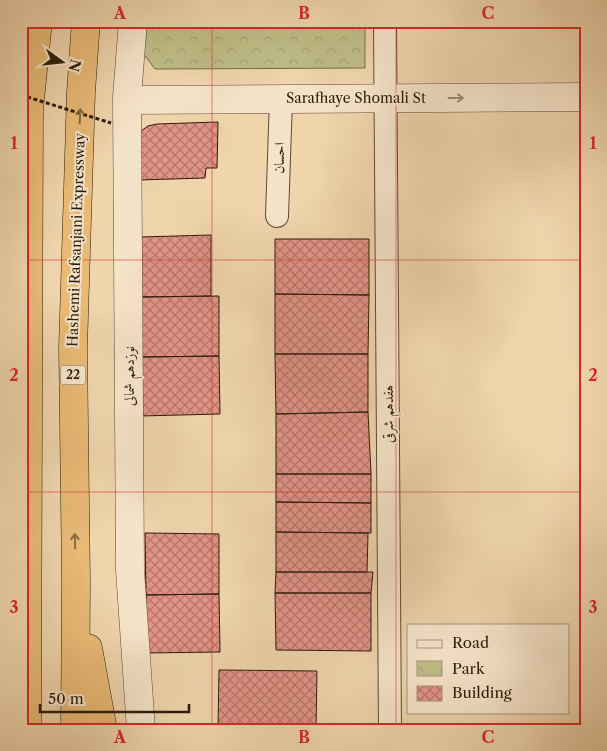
<svg xmlns="http://www.w3.org/2000/svg" width="607" height="751" font-family="'Libre Caslon Text',Amiri,serif">
<style>
.park{fill:url(#park-crowns);stroke:#756c48}
.building{fill:url(#building-cross-hatch);stroke:#2c1c0b}
.lines{fill:none;stroke-linecap:round;stroke-linejoin:round}
.minor-casing{stroke:#5d4a33;stroke-width:24}
.tertiary-casing{stroke:#5d4a33;stroke-width:29}
.trunk-casing{stroke:#2c1c0b;stroke-width:29}
.minor{stroke:#f5e3c9;stroke-width:22}
.tertiary{stroke:#f5e3c9;stroke-width:28}
.trunk{stroke:#e8ba76;stroke-width:28}
.path-bridge{stroke:#2c1c0b;stroke-width:3;stroke-dasharray:4 2.5;stroke-linecap:butt}
.oneway{stroke:#9b8974}
.oneway2{stroke:#8a6b40}
.grid{fill:none;stroke:#d62828;stroke-width:1;stroke-opacity:0.55}
.labels{text-anchor:middle;stroke-width:4;stroke-linejoin:round;paint-order:stroke}
.shield{fill:#f5e3c9;stroke:#685844;stroke-width:1}
.shield-label{font-size:12px;font-weight:bold;fill:#2c1c0b}
.street-label{font-size:14px;fill:#2c1c0b;stroke:#f5e3c9}
.neatline{fill:none;stroke:#d62828;stroke-width:2}
.grid-label{font-size:16px;text-anchor:middle;font-weight:bold;fill:#d62828}
</style>
<defs>
<pattern id="park-crowns" width="20" height="18" patternUnits="userSpaceOnUse" patternTransform="scale(1.25)"><rect width="20" height="18" fill="#bebc86"/><path d="M2 6a3 3 0 1 1 6 0M12 15a3 3 0 1 1 6 0" fill="none" stroke="#a3a172"/></pattern>
<pattern id="building-cross-hatch" width="8" height="8" patternUnits="userSpaceOnUse" patternTransform="scale(1.25)"><rect width="8" height="8" fill="#e29387"/><path d="M0 0l8 8M0 8l8-8" fill="none" stroke="#b7776d"/></pattern>
</defs>
<rect width="100%" height="100%" fill="#efd4ac"/>
<filter id="stains"><feTurbulence type="fractalNoise" baseFrequency=".004" numOctaves="4"/><feColorMatrix values="0 0 0 0 .2 0 0 0 0 .09 0 0 0 0 .02 0 0 0 .5 -.17"/></filter>
<radialGradient id="worn" r=".72"><stop offset=".6" stop-color="#630" stop-opacity="0"/><stop offset="1" stop-color="#630" stop-opacity=".3"/></radialGradient>
<path class="park" d="M144,21H365V68L155,69L143,53Z"/>
<path class="building" d="M218,122L217,168H206L205,178L138,180L139,137L141,131L148,126L157,124Z
M211,235V296L138,297L140,237Z
M275,239H369V295L275,294Z
M275,294L369,295L368,354H275Z
M219,296V356L139,357L138,297Z
M275,354H368V412L276,414Z
M219,356L220,414L141,416L139,357Z
M368,412L371,474H276V414Z
M276,474H371V503L276,502Z
M276,502L371,503V533L276,532Z
M276,532L368,533L367,572H276Z
M145,533L219,534V594L146,595Z
M276,572H373L371,593H275Z
M275,593H371V651L276,650Z
M219,594L220,652L146,653V595Z
M219,670L317,671L316,730H218Z"/>
<g class="lines">
<defs>
<path id="minor" d="M385,21L390,730
M277,216L281,99"/>
<path id="tertiary" d="M133,21L127,97L130,570L141,730
M127,100L586,97"/>
<path id="trunk" d="M88,648L103,730
M27,730L29,109L38,21
M75,730L76,580L73,348L81,92L86,21"/>
</defs>
<use href="#minor" class="minor-casing"/>
<use href="#tertiary" class="tertiary-casing"/>
<use href="#trunk" class="trunk-casing"/>
<use href="#minor" class="minor"/>
<use href="#tertiary" class="tertiary"/>
<use href="#trunk" class="trunk"/>
<path class="path-bridge" d="M21,95L111,123"/>
</g>
<defs><path id="oneway-shaft" d="M-6 0H5M1.5-3L5.5 0L1.5 3" fill="none" stroke-width="1.6" stroke-linecap="round" stroke-linejoin="round" transform="scale(1.25)"/></defs>
<use class="oneway" href="#oneway-shaft" transform="translate(456 98)"/>
<g class="oneway2">
<use href="#oneway-shaft" transform="translate(80 116) rotate(-88)"/>
<use href="#oneway-shaft" transform="translate(75 541) rotate(-91)"/>
</g>
<path class="grid" d="M212,21V730M396,21V730M21,260H586M21,492H586"/>
<g class="labels">
<rect class="shield" x="60.5" y="365.5" width="25" height="19" rx="4"/>
<g class="shield-label">
<text x="73" y="379">22</text>
</g>
<g class="street-label">
<text x="356" y="103">Sarafhaye Shomali St</text>
<text transform="translate(279 158) rotate(-88)" y="5">احسان</text>
<text transform="translate(76 240) rotate(-88)" y="5">Hashemi Rafsanjani Expressway</text>
<text transform="translate(129 376) rotate(-90)" y="5">نوزدهم شمالی</text>
<text transform="translate(388 414) rotate(-90)" y="5">هفدهم شرقی</text>
</g>
</g>
<rect width="607" height="751" fill="none" stroke="#efd4ac" stroke-width="55"/>
<rect x="407" y="624" width="162" height="90" fill="#f5e3c9" stroke="#a5937d"/>
<rect x="417" y="640" width="25" height="8" fill="#f5e3c9" stroke="#a5937d"/>
<text x="452" y="648" font-size="15" fill="#2c1c0b">Road</text>
<rect x="417" y="661" width="25" height="15" fill="url(#park-crowns)" stroke="#a5937d"/>
<text x="452" y="674" font-size="15" fill="#2c1c0b">Park</text>
<rect x="417" y="686" width="25" height="15" fill="url(#building-cross-hatch)" stroke="#a5937d"/>
<text x="452" y="698" font-size="15" fill="#2c1c0b">Building</text>
<g transform="translate(62 62) rotate(105)" stroke="#f5e3c9" stroke-width="4" paint-order="stroke">
<path d="M0-4L9 19L0 12L-9 19Z" fill="#2c1c0b"/>
<text y="-8" font-size="14" font-weight="bold" text-anchor="middle" fill="#2c1c0b">N</text>
</g>
<path d="M40 704v8h149v-8" fill="none" stroke="#2c1c0b" stroke-width="2.5"/>
<text x="48" y="704" font-size="15" fill="#2c1c0b" stroke="#f5e3c9" stroke-width="4" paint-order="stroke">50 m</text>
<rect x="28" y="28" width="552" height="696" class="neatline"/>
<g class="grid-label">
<text x="120" y="19">A</text>
<text x="304" y="19">B</text>
<text x="488" y="19">C</text>
<text x="14" y="149">1</text>
<text x="593" y="149">1</text>
<text x="14" y="381">2</text>
<text x="593" y="381">2</text>
<text x="14" y="613">3</text>
<text x="593" y="613">3</text>
<text x="120" y="743">A</text>
<text x="304" y="743">B</text>
<text x="488" y="743">C</text>
</g>
<rect width="100%" height="100%" filter="url(#stains)"/>
<rect width="100%" height="100%" fill="url(#worn)"/>
</svg>
